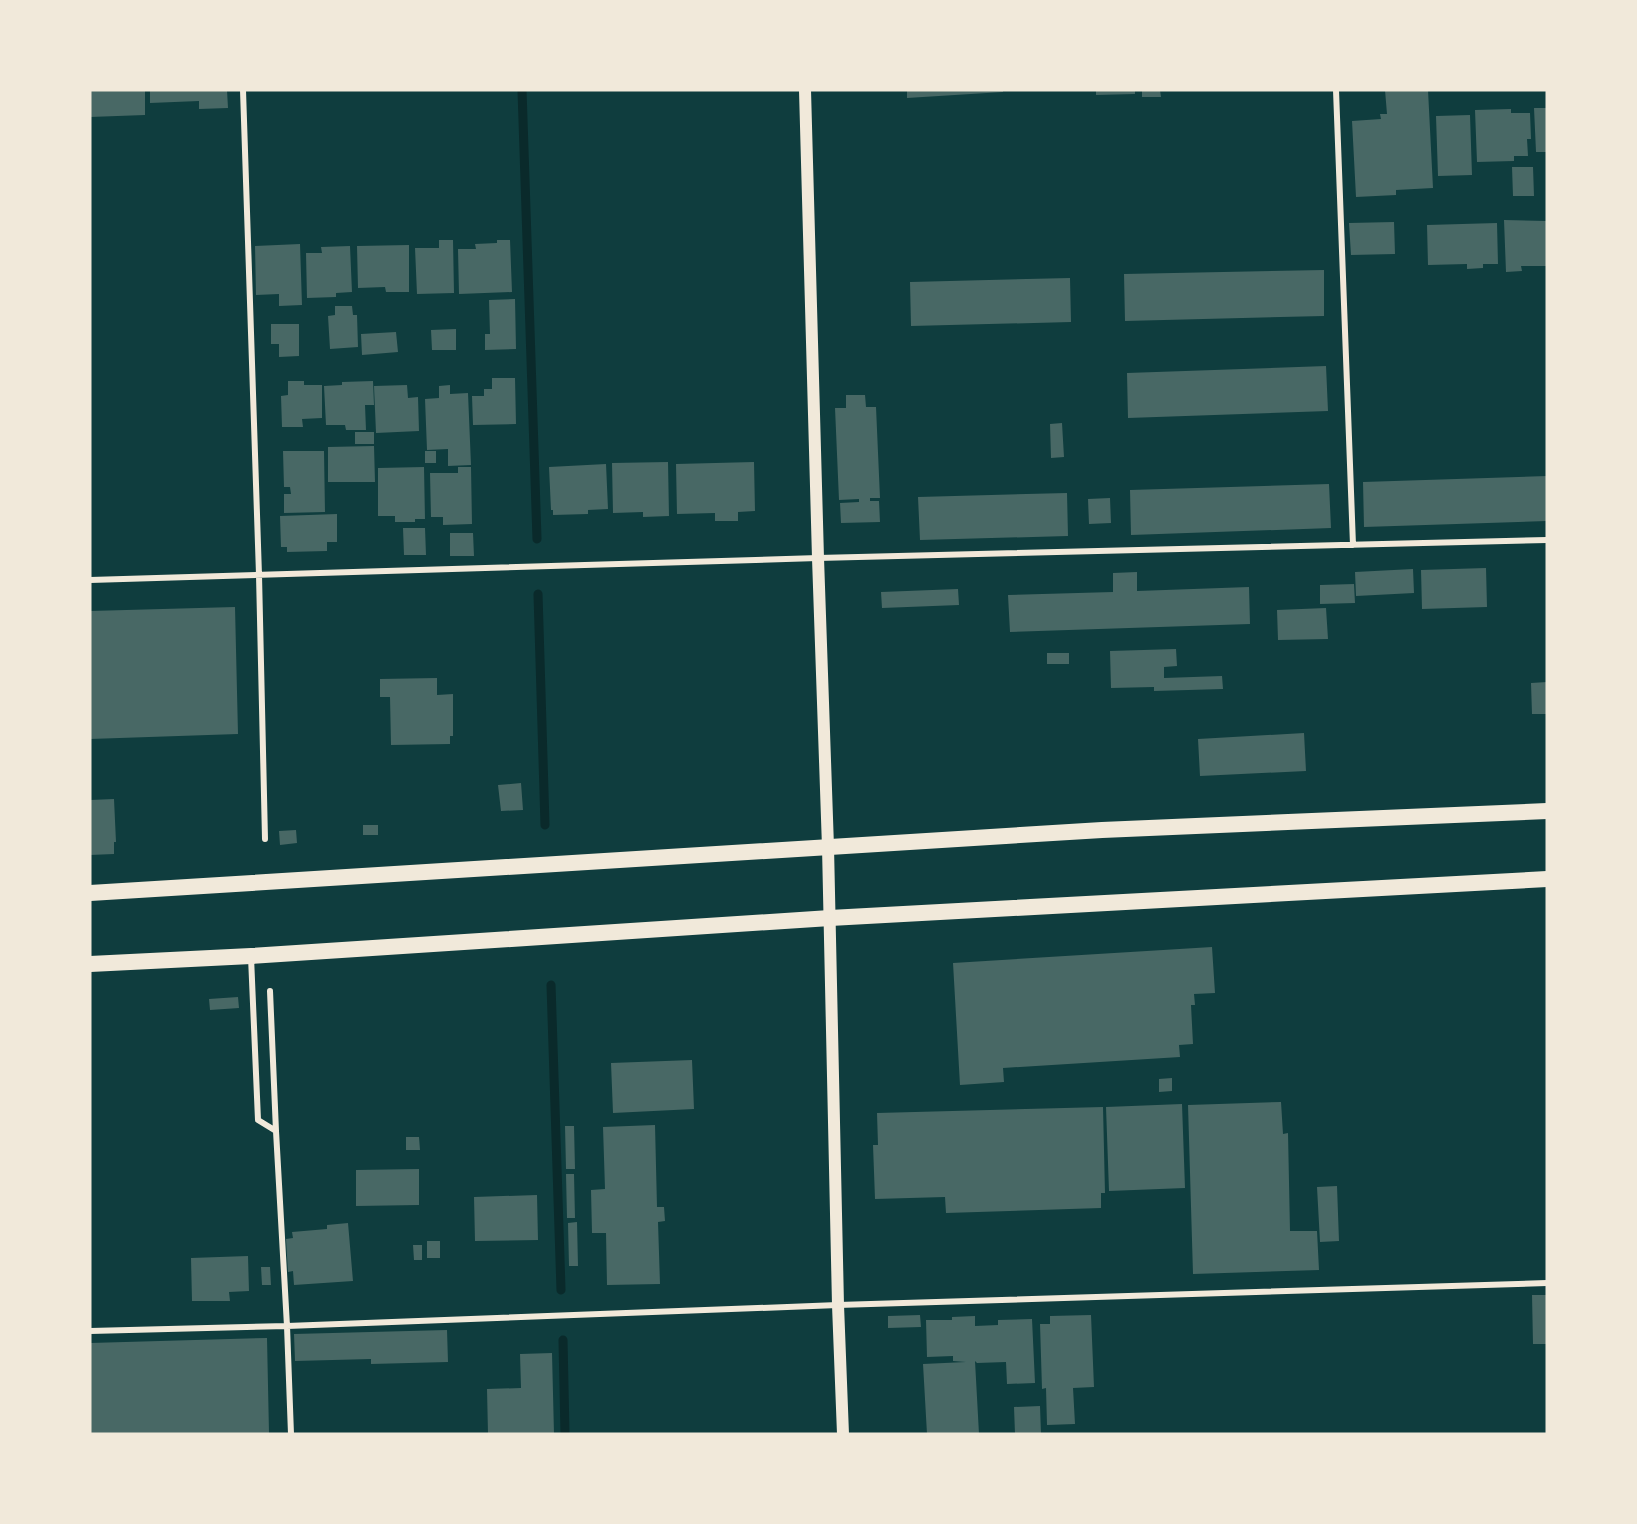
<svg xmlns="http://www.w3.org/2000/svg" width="1637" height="1524" font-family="Georgia,serif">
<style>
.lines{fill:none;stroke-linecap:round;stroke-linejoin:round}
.stream{stroke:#0a2a2b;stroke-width:9}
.building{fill:#486865}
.minor{stroke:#f1e9da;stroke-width:6}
.secondary{stroke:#f1e9da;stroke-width:12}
.trunk{stroke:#f1e9da;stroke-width:16}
</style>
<rect width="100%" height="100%" fill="#0f3d3e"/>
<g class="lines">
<path class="stream" d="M522,90L537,539
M538,594L545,825
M551,985L561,1290
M563,1340L565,1434"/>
</g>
<path class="building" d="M90,90H145V115L90,117Z
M150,90H227L228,108L199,109V101L150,103Z
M907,90H1003V92L907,98Z
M1096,90H1135V94L1096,95Z
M1142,90H1160L1161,97H1142Z
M1385,90H1428L1433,188L1396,190V195L1356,197L1352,121L1381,119L1380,114H1387Z
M1534,108H1547V152H1536Z
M1511,109V113H1530L1531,139H1527L1528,156H1514V161L1477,162L1475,110Z
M1470,115L1472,175L1438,176L1436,116Z
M1512,167H1533L1534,196H1513Z
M1504,220L1547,221V266H1521L1522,271L1506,272Z
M1394,222L1395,254L1351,255L1349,223Z
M1497,223L1498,264H1483V268L1467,269V264L1428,265L1427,225Z
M439,240H453L454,293L417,294L415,248H439Z
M497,240H510L512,292L459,294L458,249H476L475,244L497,243Z
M300,244L302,305L279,306V294L256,295L255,246Z
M409,245V292H386L385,287L358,288L357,246Z
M350,246L352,292L336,293V297L307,298L306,253H322L321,247Z
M1324,270V316L1125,321L1124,274Z
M1070,278L1071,322L911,326L910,282Z
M515,299L516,349L485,350V334H490L489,300Z
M335,306H352L353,315H357L358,347L330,349L328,316L335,315Z
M271,324H299V356L279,357V344H271Z
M456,329V350H432L431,330Z
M396,332L398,352L362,355L361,334Z
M1326,366L1328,411L1128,418L1127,373Z
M492,378H515L516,424L473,425L472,396H484V389H492Z
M288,381H304V385H322V418L302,419L303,427H282L281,396L288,395Z
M373,381L374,405H365L366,430H346L345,425H326L324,386L342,385V382Z
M407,385L408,398L418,397L419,431L376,433L374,386Z
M450,385V394L468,393L471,465L448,466V449L427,450L425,399L439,398V386Z
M846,395H865L866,407H876L880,498H870V501H879L880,522L841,523L840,503L859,502V499L839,500L835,408H846Z
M1062,423L1064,457L1051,458L1050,424Z
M355,432H374V444H355Z
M374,446L375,482H328V447Z
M283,451H324L325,512L284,513V494H291L290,487H284Z
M425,451H436V463H425Z
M668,462L669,516L643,517V512L613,513L612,463Z
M754,462L755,511L738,512V521H715V513L677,514L676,464Z
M606,464L608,509L588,510V514L553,515V510H551L549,467Z
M424,467L425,519H415V522H395V516H378V468Z
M458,467H471L472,524L443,525V517H431L430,473H458Z
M1547,476V521L1364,527L1363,482Z
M1329,484L1331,528L1131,535L1130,490Z
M1067,493L1068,536L920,540L918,497Z
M1110,498L1111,523L1089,524L1088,499Z
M337,514V542H327V551L287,552V547H281L280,516Z
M403,528H425L426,555H404Z
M450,533H473L474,556H450Z
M1486,568L1487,607L1422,609L1421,570Z
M1413,569L1414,593L1356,596L1355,572Z
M1137,572V591L1249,587L1250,624L1010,632L1008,595L1113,592V573Z
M1354,584L1355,603L1320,604V585Z
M958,589L959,605L882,608L881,592Z
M235,607L238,734L90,739V611Z
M1326,608L1328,639L1278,640L1277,610Z
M1176,649L1177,666L1164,667V678L1222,676L1223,689L1154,691V687L1111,688L1110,651Z
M1047,653H1069V664H1047Z
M437,678V695L453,694V736H450V744L391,745L390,697H380V679Z
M1547,682V714H1532L1531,683Z
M1304,733L1306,771L1200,776L1198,739Z
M521,783L523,810L501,811L498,785Z
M114,799L116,842H114V854L90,855V800Z
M363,825H378V835H363Z
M296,830L297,843L280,845L279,831Z
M1212,947L1215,993L1194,994L1195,1005H1191L1193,1044L1179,1045L1180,1057L1003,1068L1004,1082L960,1085L953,963Z
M238,997L239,1008L210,1010L209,999Z
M692,1060L694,1109L613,1113L611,1063Z
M1172,1078V1091L1159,1092V1079Z
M1281,1102L1283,1134L1288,1133L1290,1231H1317L1319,1270L1193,1274L1188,1105Z
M1182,1104L1185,1188L1109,1191L1106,1107Z
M1103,1107L1105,1193H1101V1208L946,1213L945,1197L875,1199L873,1145H878L877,1113Z
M655,1125L657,1207H664L665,1221L658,1222L660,1284L607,1285L606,1233H592L591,1190L605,1189L603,1127Z
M565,1126H574L575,1169H566Z
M406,1137H419L420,1150H406Z
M419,1169V1205L356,1206V1170Z
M566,1174H574L575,1218H567Z
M1337,1186L1339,1241L1320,1242L1317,1187Z
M537,1195L538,1240L475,1241L474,1197Z
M577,1222L578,1266H569L568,1223Z
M348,1223L353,1281L294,1285L293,1271L288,1272L286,1239L293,1238L292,1232L327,1229V1225Z
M427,1241H440V1258H427Z
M413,1245H422V1260H414Z
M248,1256L249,1291L229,1292L230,1301H192L191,1258Z
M261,1267H270L271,1285H262Z
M1532,1295H1547V1344H1533Z
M920,1315L921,1327L888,1328V1316Z
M1091,1315L1094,1387L1073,1388L1075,1424L1047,1425L1046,1388L1042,1389L1040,1324H1050V1316Z
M975,1316V1326L998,1325V1320L1032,1319L1035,1383L1007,1384L1006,1362L977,1363L975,1361L979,1434H927L923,1364L966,1362L953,1361V1356L927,1357L926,1320H952V1317Z
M447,1330L448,1362L371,1364V1359L295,1361L294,1334Z
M267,1338L269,1433L90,1434V1343Z
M552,1353L554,1434H488L487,1389L521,1388L520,1354Z
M1040,1406L1041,1434H1015L1014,1407Z"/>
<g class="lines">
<path class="minor" d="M243,90L259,575L265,839
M1336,90L1353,545
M90,580L818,558L1547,540
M251,957L258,1120L276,1131L287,1326L291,1434
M270,991L276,1131
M90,1331L287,1326L838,1305L1547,1283"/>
<path class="secondary" d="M805,90L818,558L828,847L838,1305L843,1434"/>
<path class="trunk" d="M90,893L1102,830L1547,811
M90,964L251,956L830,918L1547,879"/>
</g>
<rect width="1637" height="1524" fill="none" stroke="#f1e9da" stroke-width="183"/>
</svg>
